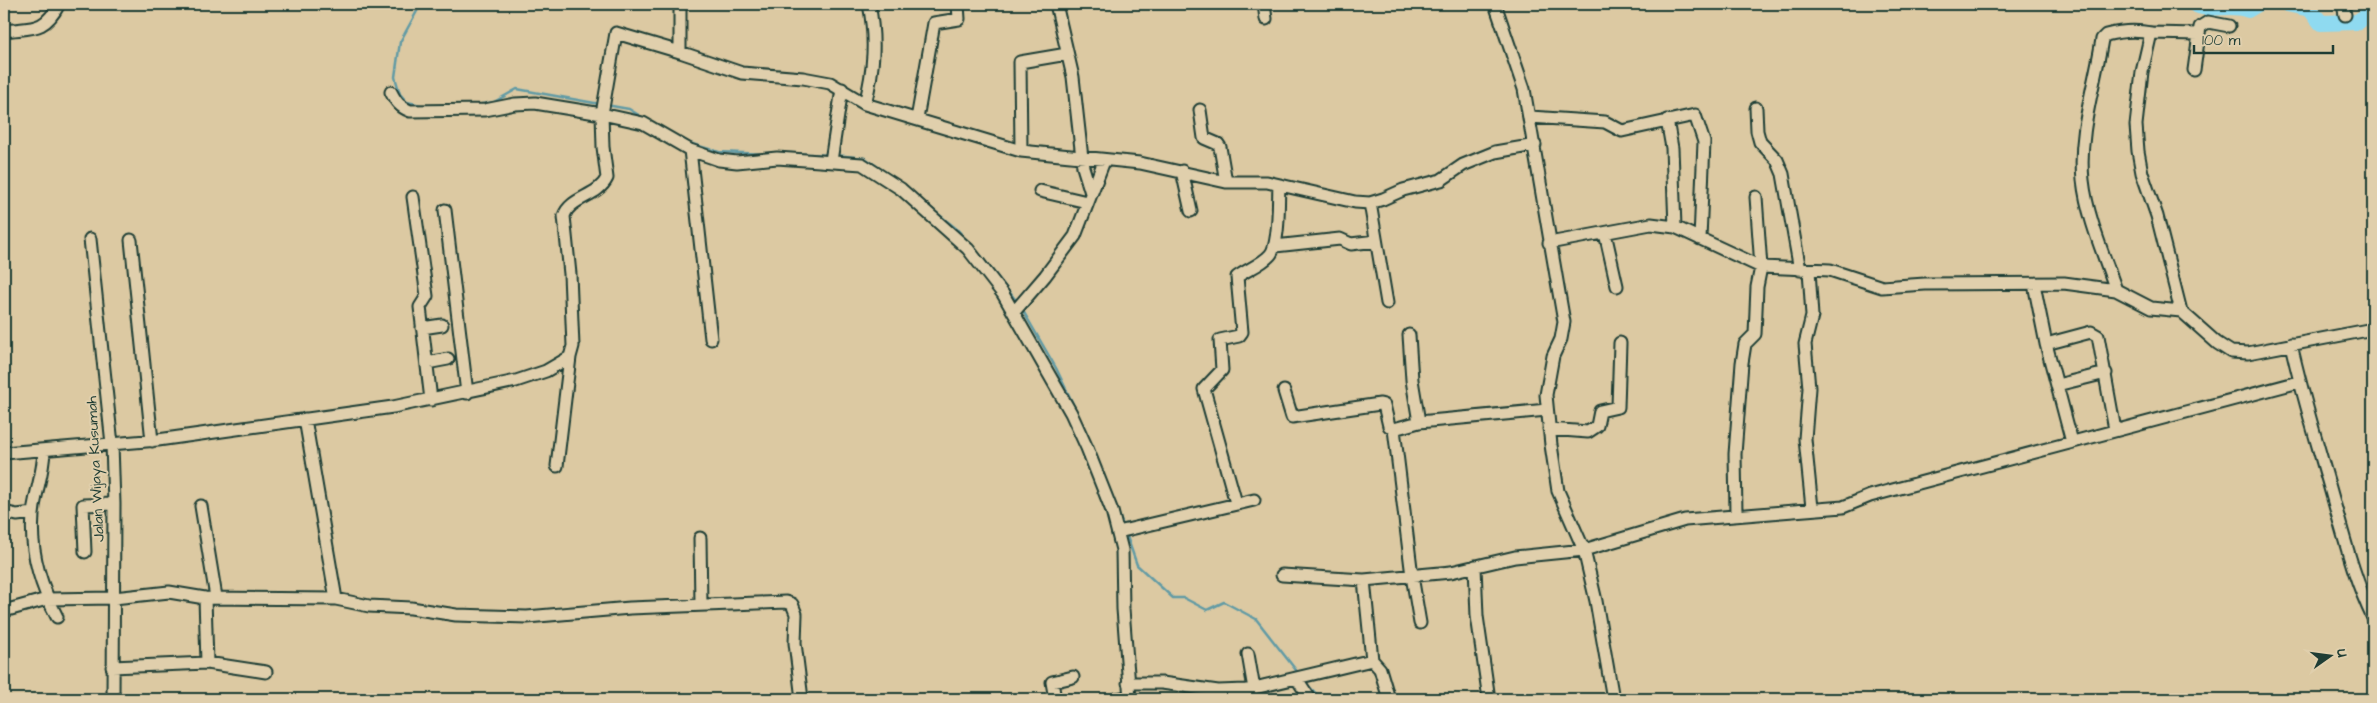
<svg xmlns="http://www.w3.org/2000/svg" width="2377" height="703" font-family="'Architects Daughter',sans-serif">
<style>
.lines{fill:none;stroke-linecap:round;stroke-linejoin:round}
.stream{stroke:#629ba5;stroke-width:2.5}
.river{stroke:#8fdaf0;stroke-width:16}
.street-casing{stroke:#1f3d34;stroke-width:15}
.street{stroke:#e0cfac;stroke-width:11}
.labels{text-anchor:middle;stroke-width:4;stroke-linejoin:round;paint-order:stroke}
.street-label{font-size:15px;fill:#1f3d34;stroke:#e0cfac}
</style>
<rect width="100%" height="100%" fill="#dcc9a2"/>
<filter id="ink" filterUnits="userSpaceOnUse"><feTurbulence type="fractalNoise" baseFrequency=".02" numOctaves="2"/><feDisplacementMap in="SourceGraphic" scale="10" xChannelSelector="R" yChannelSelector="G"/><feConvolveMatrix kernelMatrix="1 2 1 2 8 2 1 2 1" color-interpolation-filters="sRGB"/></filter>
<g filter="url(#ink)">
<g class="lines">
<path class="stream" d="M421,4L400,42L395,77L400,94L407,102L426,106
M476,105L494,102L517,89L600,104
M606,105L629,109L645,119
M689,143L719,152L767,154
M790,153L829,155
M835,155L865,158L900,182
M921,200L958,230L967,241
M981,256L1018,303
M1022,309L1056,368L1075,408
M1094,452L1124,528
M1126,534L1137,565L1173,598H1184L1207,610L1224,602L1256,619L1299,674
M1307,684L1321,699"/>
<path class="river" d="M2194,4C2209,13 2229,2 2248,10L2258,4
M2287,4L2310,9L2321,23L2357,22L2373,11"/>
<defs>
<path id="street" d="M680,4V52
M1056,4L1073,77L1083,167L1091,193
M1264,4L1266,19
M1495,4L1524,89L1564,322L1561,339L1553,356L1546,395L1551,445L1558,491L1584,550L1596,601L1613,699
M2343,4L2345,15
M4,31C31,27 44,33 59,4
M2194,70L2199,34
M391,92C396,102 400,107 410,111L485,110L515,104L535,103L602,114L643,123L690,150L719,160L737,162L777,158L862,164L901,189L968,249L1003,294L1071,413L1087,448L1112,511L1122,550L1123,609L1130,699
M865,104C874,69 876,39 869,4
M1756,108L1757,131L1760,142L1777,160L1783,174L1800,270
M1200,110L1204,138L1218,144L1220,147L1226,182
M1530,117L1605,122L1622,131L1695,115L1704,142L1700,239
M917,119L934,23L959,19L958,4
M1667,120L1672,148L1675,227
M690,150L711,339
M1021,151L1020,62L1067,54
M831,161L842,89
M1182,171L1191,211
M1040,191L1087,202
M413,197L427,296L420,307L431,400
M1370,203L1387,303
M445,210L467,393
M1605,233L1617,286
M90,239L112,444L114,504L113,699
M131,240L152,441
M1549,243L1651,224L1675,227L1761,267L1830,270L1882,287L1925,284L2064,283L2116,290L2151,308L2181,311L2217,343L2231,352L2248,353L2373,329
M1275,246L1340,239L1351,244L1376,241
M1809,270L1812,316L1805,344L1809,388L1805,439L1812,508
M2034,284L2046,344L2072,442
M2116,290C2104,255 2087,217 2083,180C2078,133 2095,85 2102,39L2106,35C2121,31 2136,30 2151,33
M2181,311L2157,216L2142,173L2138,151L2136,125L2142,72L2151,33L2199,34L2200,27L2208,22L2229,26
M1014,312L1045,276L1075,236L1104,161
M422,328L442,325
M1409,335L1412,380L1419,422
M2046,344L2091,332L2098,336L2115,430
M2291,344C2302,395 2318,445 2332,495C2344,537 2354,579 2373,618
M427,363L448,359
M2057,385L2106,373
M1284,391L1292,417L1380,404L1384,405L1389,426L1394,429
M305,419L336,599
M1549,429L1588,432L1597,426L1600,411L1618,407L1620,343
M44,451C43,470 40,478 36,496C26,539 37,579 57,617
M4,453L158,440L393,407L516,381L546,371L570,357L573,346L570,274L564,216C570,197 598,197 607,178L603,147L602,114L616,33L680,52L742,73L803,78L830,83L865,104L1021,151L1140,163L1226,182H1267L1355,202L1370,203L1383,199L1403,190L1441,180L1463,165L1495,152L1535,145
M557,466L570,357
M1236,503L1204,389L1222,370L1220,340L1239,336L1242,332L1237,277C1248,269 1261,265 1270,255C1280,244 1278,201 1279,185
M201,506L216,597
M4,512L17,515L33,513
M1736,514L1735,454L1742,363L1745,344L1755,334L1757,287L1761,267L1756,197
M1118,532L1254,500
M700,538L701,605
M85,552L83,505L114,504
M1475,566L1477,616L1489,699
M1282,575L1364,580L1451,572L1515,557L1584,550L1685,520L1843,507L1870,496L2299,382
M1364,580L1372,660
M205,598L207,663L266,672
M4,611L47,599L114,598L169,592L205,598L336,599L369,606L411,608L456,615L527,617L630,608L786,602L792,604L796,614L795,643L802,699
M1420,623L1412,576L1394,429L1419,422L1547,410
M1248,654L1254,689
M112,667L207,663
M1297,679L1310,699
M1128,683H1162L1218,691L1246,690L1372,660L1380,669L1389,699
M1055,699L1052,682L1073,677
M1116,699L1129,697"/>
</defs>
<use href="#street" class="street-casing"/>
<use href="#street" class="street"/>
</g>
</g>
<g class="labels">
<g class="street-label">
<text transform="translate(95 469) rotate(-93)" y="5">Jalan Wijaya Kusumah</text>
</g>
</g>
<rect width="2377" height="703" fill="none" stroke="#e0cfac" stroke-width="20"/>
<rect x="10" y="10" width="2357" height="683" fill="none" stroke="#1f3d34" stroke-width="2" filter="url(#ink)"/>
<g transform="translate(2330 656) rotate(76)" stroke="#e0cfac" stroke-width="4" paint-order="stroke">
<path d="M0-4L9 19L0 12L-9 19Z" fill="#1f3d34"/>
<text y="-8" font-size="14" font-weight="bold" text-anchor="middle" fill="#1f3d34">U</text>
</g>
<path d="M2194 45v8h139v-8" fill="none" stroke="#1f3d34" stroke-width="2.5"/>
<text x="2202" y="45" font-size="15" fill="#1f3d34" stroke="#e0cfac" stroke-width="4" paint-order="stroke">100 m</text>
</svg>
